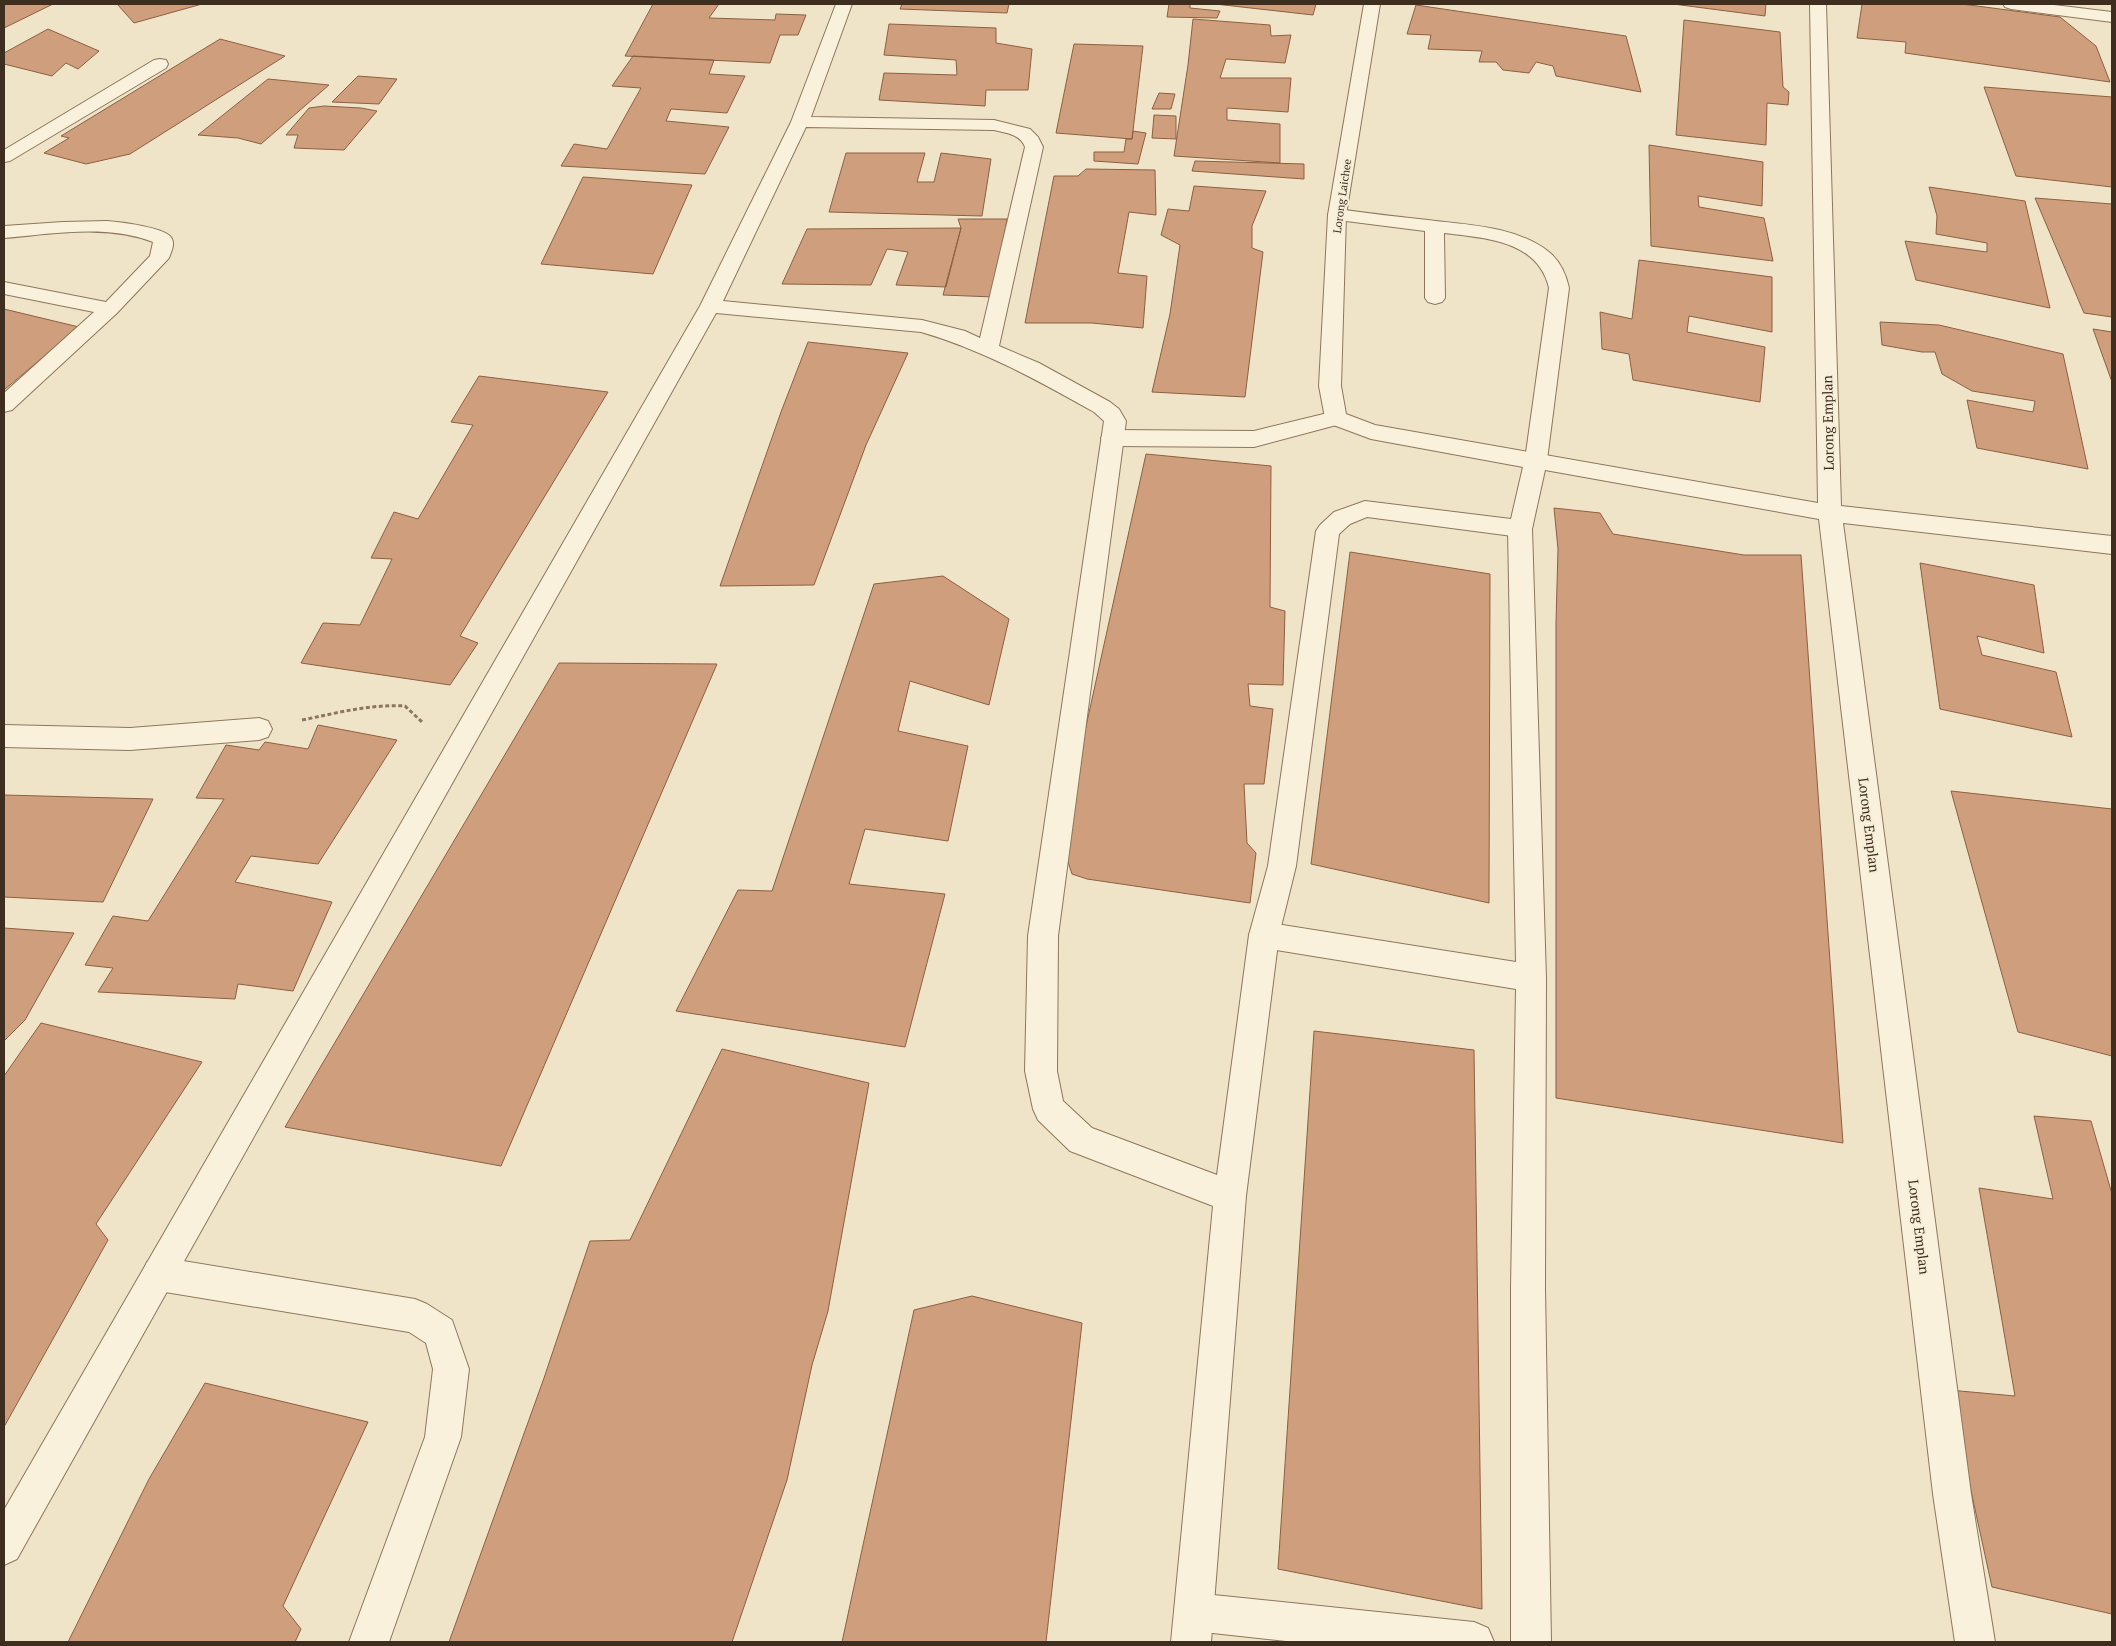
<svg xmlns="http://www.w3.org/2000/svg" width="2116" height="1646" font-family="'PT Serif',serif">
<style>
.building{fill:#cf9f7d;stroke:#8d5f41}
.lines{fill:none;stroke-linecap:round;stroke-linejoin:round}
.service-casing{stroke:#8d765c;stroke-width:2}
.minor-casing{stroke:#8d765c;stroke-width:2}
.path{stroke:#8d765c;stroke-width:3;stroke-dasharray:4 2.5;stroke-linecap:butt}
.service{fill:#faf1dc;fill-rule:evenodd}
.minor{fill:#faf1dc;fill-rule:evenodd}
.labels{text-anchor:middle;stroke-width:4;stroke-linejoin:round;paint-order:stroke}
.far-street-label{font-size:11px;fill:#3d2e20;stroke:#f7eed8}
.street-label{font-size:14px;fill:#3d2e20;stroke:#f7eed8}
</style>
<rect width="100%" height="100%" fill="#f0e4c8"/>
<path class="building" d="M4,4H53L4,28Z
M117,4H202L134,23Z
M653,4H719L709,18L775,20L776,14L806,15L798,35H780L770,63L625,56Z
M902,4H1009L1007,13L900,9Z
M1169,4H1190V8L1220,11L1217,18L1167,17Z
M1215,4H1316L1313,15Z
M1673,4H1766L1765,16Z
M1862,4H1962L2060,17L2096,46L2110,82L1905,53L1906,42L1857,38Z
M1416,5L1626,36L1641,92L1556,76L1553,66L1536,62L1529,73L1503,70L1496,62H1479L1482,51L1428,49L1431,35L1407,34Z
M1193,19L1270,25L1271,36L1291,35L1285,63L1226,59L1220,78H1291L1288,112L1227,108V120L1280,124V163L1174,156L1188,65Z
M1684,20L1780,32L1783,87L1789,92L1788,105L1767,103L1766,145L1676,135Z
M889,24L996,28V43L1032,49L1028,90H986L985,106L879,100L884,73L957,75L956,60L884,55Z
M48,29L99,51L78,69L66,63L52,76L4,64V53Z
M220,39L285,56L130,154L86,164L44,153L69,138L61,136Z
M1074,44L1143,46L1132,139L1056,133Z
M633,56L714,60L709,74L745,76L727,113L671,109L666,121L729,127L705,174L561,166L574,144L607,149L641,88L612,86Z
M358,76L397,79L379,104L332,102Z
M268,79L329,85L261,144L238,138L198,135Z
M1984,87L2112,97V187L2016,176Z
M1159,93L1175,94L1171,109H1152Z
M324,106L361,108L377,111L344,150L294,148L298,135H286L309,108Z
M1154,115L1176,116V139L1152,138Z
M1133,131L1146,133L1138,164L1094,161V152H1124L1126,139H1132Z
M1649,145L1763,162L1762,206L1698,196L1699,207L1764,218L1773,261L1651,246Z
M846,153H925L917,182H934L941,153L991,159L982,216L829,212Z
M1195,161L1304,164V179L1192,171Z
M1086,169L1155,170L1156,215L1129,212L1118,273L1147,276L1143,328L1092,323H1025L1054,176H1078Z
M583,177L692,185L653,274L541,264Z
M1194,186L1266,191L1252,226V248L1263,252L1245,397L1152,392L1170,314L1180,245L1161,235L1168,209L1189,211Z
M1929,187L2025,201L2050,308L1916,280L1905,241L1987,252V243L1936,234L1937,216Z
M2035,198L2112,204V317L2084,313Z
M958,219H1007L994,297L943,295L961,228Z
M961,228L946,287L896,285L908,252L887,249L871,285L782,284L807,229Z
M1639,260L1772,277V332L1689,316L1687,332L1765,347L1760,402L1633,380L1629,354L1602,349L1600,312L1632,319Z
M4,309L79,327L4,390Z
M1880,322L1939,325L2063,354L2088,469L1977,448L1967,400L2033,412L2035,401L1972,391L1942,374L1935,352H1922L1882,345Z
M2093,329L2112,332V382Z
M808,342L908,353L866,445L814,585L720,586L781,412Z
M479,376L608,392L460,636L478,643L450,685L301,663L323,623L360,625L392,559L371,558L394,512L418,519L473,425L451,422Z
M1146,454L1271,466L1270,607L1285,611L1283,685L1248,684L1250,706L1273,709L1264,784H1244L1247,843L1256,853L1250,903L1087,879L1072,874L1061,840Z
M1554,508L1600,513L1613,534L1744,555H1801L1843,1143L1556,1098V622L1558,549Z
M1350,552L1490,574L1489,903L1311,864Z
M1920,563L2034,585L2044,653L1977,636L1982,655L2056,672L2072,737L1940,709Z
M943,576L1009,619L989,705L910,681L898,731L968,746L948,841L865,829L849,884L945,894L905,1047L676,1011L738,890L772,891L874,584Z
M559,663L717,664L501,1166L285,1127Z
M318,725L397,740L318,864L251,856L235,882L332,902L293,991L238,984L235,999L98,992L113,968L85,965L113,916L148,921L224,799L196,798L226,745L259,750L265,742L308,749Z
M1951,791L2112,809V1056L2018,1032Z
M4,795L153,799L103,902L4,897Z
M4,928L74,933L25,1020L4,1041Z
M41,1023L202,1062L96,1224L108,1240L4,1427V1076Z
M1314,1031L1474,1050L1482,1609L1278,1569Z
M722,1049L869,1083L828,1311L812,1365L787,1480L732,1642H449L544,1378L590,1241L630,1240Z
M2034,1116L2091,1121L2112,1194V1614L1992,1587L1949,1390L2015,1396L1979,1188L2053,1199Z
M972,1296L1082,1323L1046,1642H842L914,1310Z
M205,1383L368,1422L283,1606L301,1629L295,1642H68L149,1479Z"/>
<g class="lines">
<defs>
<path id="service" d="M160,59L166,60L168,64L166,68L10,161L4,162V150L154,60Z
M1337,209C1367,213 1398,217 1428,220C1468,225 1516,226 1549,252C1560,261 1566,274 1569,288L1547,460L1544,465L1536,468L1528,465L1525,460L1549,288C1538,240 1484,238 1444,233L1445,298L1442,302L1435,304L1428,302L1425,298V231L1330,219L1328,215L1330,211Z
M107,221C118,222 168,227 172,239C175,245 171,252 169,258L117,313L12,410L4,412V393L94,312L4,294V282L106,302L150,256L153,242C107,224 53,234 4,238V226L63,222Z
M1336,411L1344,413L1347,418L1344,423L1254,447L1112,446L1104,443L1101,438L1104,433L1112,430L1254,431Z
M1520,521L1528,523L1532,529L1546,978L1545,1288L1551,1642H1511V1288L1516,989L1264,948L1254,944L1249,935L1254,926L1264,922L1516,962L1508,529L1512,523Z
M259,718L268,721L272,729L268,737L259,740L130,750L4,747V725L130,728Z
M159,1257L415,1299L427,1304L452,1320L469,1369L461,1437L389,1642H349L425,1437L433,1369L426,1343L409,1332L159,1291L147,1286L142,1274L147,1262Z
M1194,1593L1474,1622L1488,1628L1494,1642H1295L1194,1631L1180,1626L1175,1612L1180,1598Z"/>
<path id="minor" d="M836,4H852L811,117L994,120L1030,129L1038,137L1043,147L999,346L1039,363L1110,402L1119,409L1126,421L1058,936L1057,1071L1063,1101L1092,1128L1217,1175L1249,935L1268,866L1316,531L1320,525L1334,512L1365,501L1511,519L1523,467L1371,439L1328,423L1325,418L1319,386L1328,215L1364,4H1380L1346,215L1341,386L1346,414L1375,425L1818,503L1810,4H1826L1841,506L2112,536V554L1843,523L1971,1494L1995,1642H1955L1933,1494L1819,519L1545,470L1532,529L1528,535L1520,537L1367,517L1350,524L1339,534L1296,866L1279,935L1246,1196L1211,1642H1171L1213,1206L1070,1151L1038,1120L1033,1109L1025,1071L1028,936L1104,421L1094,412C1039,381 983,350 921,332L716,313L17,1559L4,1565V1510L700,306L791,122ZM806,127L994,130C1006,133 1020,134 1025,147L980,338L965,331L922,320L723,301Z
M2003,4H2046L2112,12V22L2011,9L2005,7Z"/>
</defs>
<use href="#service" class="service-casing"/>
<use href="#minor" class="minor-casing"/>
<path class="path" d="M302,720C337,713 370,704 405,706L422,722"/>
<use href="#service" class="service"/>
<use href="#minor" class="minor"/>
</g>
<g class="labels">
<g class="far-street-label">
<text transform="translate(1342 196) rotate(-82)" y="4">Lorong Laichee</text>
</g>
<g class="street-label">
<text transform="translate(1828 423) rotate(-91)" y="5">Lorong Emplan</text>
<text transform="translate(1869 825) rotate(83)" y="5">Lorong Emplan</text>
<text transform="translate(1919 1227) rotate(83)" y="5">Lorong Emplan</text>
</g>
</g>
<rect width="2116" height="1646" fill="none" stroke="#3d2e20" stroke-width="10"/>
</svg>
